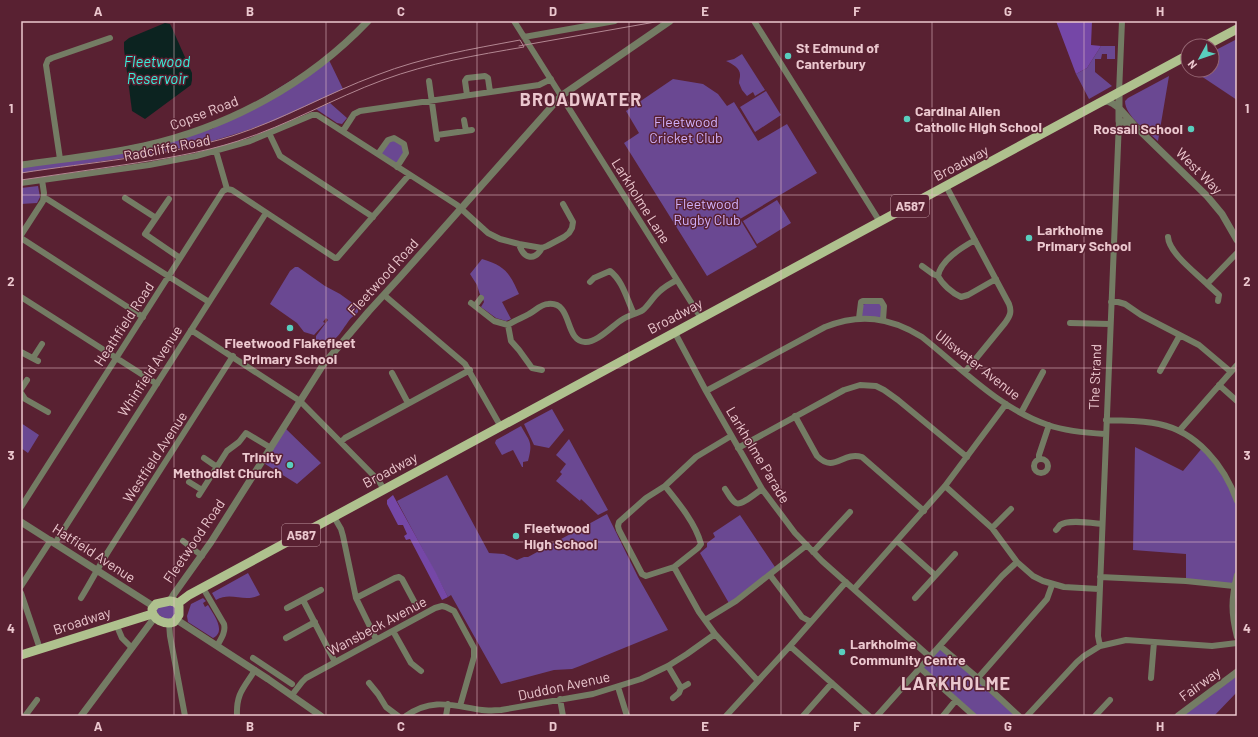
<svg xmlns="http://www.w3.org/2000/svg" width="1258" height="737" font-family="Barlow,sans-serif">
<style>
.green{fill:#6a4892}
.forest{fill:#7547a7}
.water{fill:#0c2320}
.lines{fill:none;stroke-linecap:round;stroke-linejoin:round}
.minor{stroke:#747c64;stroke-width:6}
.tertiary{stroke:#747c64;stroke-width:7}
.primary{stroke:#afc18e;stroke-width:9}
.tram{stroke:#b38792;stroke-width:1}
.grid{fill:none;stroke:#ebc7ce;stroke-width:1;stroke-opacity:0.55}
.poi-dot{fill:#59cebe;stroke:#592132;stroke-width:1.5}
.labels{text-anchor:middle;stroke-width:3;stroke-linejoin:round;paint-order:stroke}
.shield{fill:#592132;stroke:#bf959f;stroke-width:1}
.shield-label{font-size:13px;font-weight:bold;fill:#ebc7ce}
.poi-label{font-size:14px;font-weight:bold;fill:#ebc7ce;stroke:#592132;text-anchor:start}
.street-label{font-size:14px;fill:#ebc7ce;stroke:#592132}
.park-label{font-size:14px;fill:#d0b0fb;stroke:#592132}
.water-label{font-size:15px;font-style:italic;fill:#36f1dc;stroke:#592132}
.district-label{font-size:18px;font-weight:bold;letter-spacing:1px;fill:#ebc7ce;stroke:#592132}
.neatline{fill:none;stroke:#ebc7ce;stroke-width:1.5}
.grid-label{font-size:13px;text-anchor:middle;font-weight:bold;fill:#ebc7ce}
</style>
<rect width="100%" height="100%" fill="#592132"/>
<path class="green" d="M1237,39V100L1192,70H1212V52Z
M1101,46H1115V59H1107V54H1102L1101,59H1095V72L1112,86L1089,99L1076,74L1087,68Z
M742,54L765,90L755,96L753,92L747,96L742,90L739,83C739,80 740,78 740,76C741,68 732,64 726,61L734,59Z
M328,58L343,89L276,120L245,131L206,143L145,155L21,173V168L212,129Z
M1169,76L1158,141C1148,132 1125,116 1125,101L1128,98Z
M673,79L703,84L718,94L727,106L734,102L758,141L787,124L817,173L740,219L757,247L707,276L624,143L639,133L626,111Z
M766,91L781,115L755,132L740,107Z
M330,103L347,118L342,124L337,123L316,109Z
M394,138L404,144L406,153L397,167L378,154L388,140Z
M38,186L40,197L37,203L21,204V188Z
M777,200L791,223L757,244L743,221Z
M482,259C505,266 509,272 519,294L502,302L511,319L506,321L496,318L481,307L484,302L483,299L481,298L477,285L470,274Z
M295,267H298L325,286L340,294L358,307V312C356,315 353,316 351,318C342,329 337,343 322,345L320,341L318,342L317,345H316V336L328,320L326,318L323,322L325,323L314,335L304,332L297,323L270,304L290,271Z
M881,301L883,320L859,318L860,305Z
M552,409L564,430L549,448L534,445L524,424Z
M21,423L39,435L28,453L21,448Z
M521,426C530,442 533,442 528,461L523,462V467H522L513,450L502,455L495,443L496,440Z
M284,427L321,463L297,484L262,462Z
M569,439L608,510L598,515L581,499L580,501L556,481L562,474L560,472L566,464L556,455Z
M1135,447L1183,471L1203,447L1211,456L1237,501V575L1234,586L1186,581V554L1133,550Z
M447,475L489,553L504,554L517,560L524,557H528L607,514L638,577L668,630L580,666L572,669L554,670L501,684L451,595L448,597L397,501Z
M740,515L777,570L730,605L700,553L707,547V543L715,537L713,533Z
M248,573L260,595C244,603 231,591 216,600L212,593Z
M203,598L206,601L203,603L205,607L208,605C213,614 227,631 213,638L188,622L187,616L191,604Z
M167,604L176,607L174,618L166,620L158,614L156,609Z
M940,646L1019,716H974L920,668Z
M1237,672V692L1214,716H1178Z"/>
<path class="forest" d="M1056,21H1092L1091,45L1101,46L1087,68L1076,74Z
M393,495L435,571L448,597L442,600L410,539L406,540L404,536L407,534L403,525H398L387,504V500Z"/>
<path class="water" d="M165,23L170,24L172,28L192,73V80L191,85L145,119L132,111L124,49V42L129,38Z"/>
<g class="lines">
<path class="minor" d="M514,21L701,318
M754,21L880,222
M524,37L615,21
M429,81L437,139
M1119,93L1122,21
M467,95L465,81L467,78L485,76L488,78L490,92
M464,120L466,131
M343,131L354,114L360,111L539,85L551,79
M269,133L280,156L373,217
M437,135L472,130
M216,151L227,189
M378,154L388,140L394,138L404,144L406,153L397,167
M60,159L46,65L48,60L52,58L110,38
M21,183L149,165L196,156L250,141L312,115H317L457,205L488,233L500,239L519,244L542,248L547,246L564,237L569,233L572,228L573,222L563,204
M946,186L1009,304C1012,312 1010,316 1005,323L965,372
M227,189L232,190L335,258H337L409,175
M44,198L47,199L209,302
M125,198L156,218
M169,199L145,234L180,258
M21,235L43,201L44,193L42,180
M1168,237C1169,253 1196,273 1207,284L1237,253
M21,238L143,317
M519,244C523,258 534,262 542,248
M922,266L933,274L938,276C942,284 952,293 961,297L968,295L996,279
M938,276C941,260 961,248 975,240
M590,282L594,278L610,271C623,281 627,300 634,314
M1207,284L1219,295L1218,301
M384,295L465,364L501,427
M21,297L157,384
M1111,302H1118L1125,304L1141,315L1199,345L1231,372
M471,303L494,321L508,325C515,320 522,318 529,314C535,311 541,304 548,304C573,301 564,341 585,342C597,343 613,325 623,319C629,315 637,314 643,310C649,305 653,297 659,292C664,287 671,283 677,280
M475,306L481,298
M859,318L861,302L863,301H881L884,306L883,320
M1070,323L1110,324
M508,325L511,341L519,350L532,368L542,370
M191,330L300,401L379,481L384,490
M675,333L706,391L762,489L795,533L822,561L930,657
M21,352L38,361
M33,358L42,344
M1160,371L1180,335
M392,373L408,403
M1219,385L1237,401
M21,389L27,380
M706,391L825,327C860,313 890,317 922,337C961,368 1000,409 1048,425C1066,431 1086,433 1105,434
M21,393L25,399L48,412
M1021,413L1043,372
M795,416L817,456C835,474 842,451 862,457L924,511
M1106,420C1124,421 1142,420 1159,424C1197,432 1224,465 1237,501
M1179,431L1237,365
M341,442L345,438L470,370
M738,448L844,390L860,385L876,386L884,390L898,400L967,457
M204,458L217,467
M1039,459V455L1049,425
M1034 466a7 7 0 1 1 14 0a7 7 0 1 1-14 0Z
M189,482L202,490
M665,486C678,502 696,524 701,544L698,548L674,567L646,576L642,574L619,530L618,526L619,522L646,498L665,486L696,457L731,436
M945,486L992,528L1017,562L1033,576L1043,581L1064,587L1099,589
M725,489C728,493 731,500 736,503C741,506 756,493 762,489
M199,495L227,451L239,442L246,433L271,448
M21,507L223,191L227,189
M334,517L341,529L343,536L356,598L376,639
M992,528L1011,509
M1056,530C1058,528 1059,526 1060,525C1068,519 1092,523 1102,524
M183,541L202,556
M897,541L935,575
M55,543L266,213
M813,552L850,512
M674,567L699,612L715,634L758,681
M770,575L802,617L811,622
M1237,575C1231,599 1231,613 1237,637
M1100,577L1186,581L1234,586
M21,586L51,540
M203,588L224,624C226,632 221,639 217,646
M854,589L945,486L1006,404
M21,593L40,649
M81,598C91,582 100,564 111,547L233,356
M356,598L395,578L399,577L402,579L416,605
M915,598L955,554
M303,600L335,662
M287,608L321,590
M705,620L736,601L807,545
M169,623L170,636L185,716
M116,624L122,638L132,648
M393,631L411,663L421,671
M286,638L315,622
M790,646L869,716
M940,646L978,678L1019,716
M1100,646L1098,636L1119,121
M253,658L292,684
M668,666L681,688
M920,668L974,716
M978,678L1047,599L1052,585
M1151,678L1154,642
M369,683L378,694L386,707L398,716
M618,687L627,716
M292,695L302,682L306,678L435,608L442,606L446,607L454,611L474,648V657L460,706
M673,698L679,693L681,688L688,684
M560,699L563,716
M25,716L37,700
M237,716C236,693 244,688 255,670
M406,716C432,697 454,706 482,710C488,711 495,710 501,710L593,694L641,679L668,666L687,654L715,634
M446,716L448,704
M726,716L790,646L846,582
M803,716L832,683
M877,716L1002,576L1017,562
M943,716L956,700
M1027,716L1077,662L1084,656L1100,646L1126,640L1212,646L1237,643
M1095,716L1110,700"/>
<path class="tertiary" d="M1119,93V121L1128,123L1134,126
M1102,102L1108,101L1112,103L1119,108L1136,127L1207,196L1222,214L1237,240
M21,165C62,159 104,155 144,146C229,127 308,84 368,21
M21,522L153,606
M170,601L174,594L211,542L323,365L369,311L401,276L561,96L670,21
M177,620L268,679L321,716
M81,716L155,617
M1178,716L1237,672"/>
<path class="primary" d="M1205,46L1237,29
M170,601L175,602L179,606V615L174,622C165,625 152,620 152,609L156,604Z
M177,604L189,595L1188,55
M21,655L152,614"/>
<path class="tram" d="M519,46L661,21
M21,173C91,162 164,157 232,136C282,120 328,93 377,75C423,57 472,49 520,40L524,47C477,55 429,63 383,80C334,98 288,125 238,141C201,153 162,159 123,165C89,170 55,175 21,180"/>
</g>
<path class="grid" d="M174,21V716M326,21V716M477,21V716M629,21V716M781,21V716M932,21V716M1084,21V716M21,195H1237M21,368H1237M21,542H1237"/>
<g class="poi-dot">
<circle cx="788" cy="56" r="4"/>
<circle cx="907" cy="119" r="4"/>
<circle cx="1191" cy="129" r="4"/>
<circle cx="1029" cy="238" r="4"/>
<circle cx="290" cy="328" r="4"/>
<circle cx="290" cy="465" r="4"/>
<circle cx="516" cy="536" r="4"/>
<circle cx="842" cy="652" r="4"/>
</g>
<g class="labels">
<g class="shield">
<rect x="891" y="195" width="38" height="22" rx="3"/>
<rect x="282" y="524" width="38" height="22" rx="3"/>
</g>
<g class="shield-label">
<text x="910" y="211">A587</text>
<text x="301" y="540">A587</text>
</g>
<g class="poi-label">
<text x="796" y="53">St Edmund of<tspan x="796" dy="16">Canterbury</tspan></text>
<text x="915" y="116">Cardinal Allen<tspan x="915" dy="16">Catholic High School</tspan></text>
<text x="1183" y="134" text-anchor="end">Rossall School</text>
<text x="1037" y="235">Larkholme<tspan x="1037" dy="16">Primary School</tspan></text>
<text x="290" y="348" text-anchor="middle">Fleetwood Flakefleet<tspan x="290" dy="16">Primary School</tspan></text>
<text x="282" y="462" text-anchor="end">Trinity<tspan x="282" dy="16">Methodist Church</tspan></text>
<text x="524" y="533">Fleetwood<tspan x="524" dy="16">High School</tspan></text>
<text x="850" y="649">Larkholme<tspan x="850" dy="16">Community Centre</tspan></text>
</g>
<g class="street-label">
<text transform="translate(204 113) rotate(-21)" y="5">Copse Road</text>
<text transform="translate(167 148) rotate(-11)" y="5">Radcliffe Road</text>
<text transform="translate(961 163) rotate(-28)" y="5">Broadway</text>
<text transform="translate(1199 171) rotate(45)" y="5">West Way</text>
<text transform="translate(641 201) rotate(58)" y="5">Larkholme Lane</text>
<text transform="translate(383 277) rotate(-48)" y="5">Fleetwood Road</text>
<text transform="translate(675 316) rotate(-28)" y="5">Broadway</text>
<text transform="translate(124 324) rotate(-57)" y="5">Heathfield Road</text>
<text transform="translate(978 365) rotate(38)" y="5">Ullswater Avenue</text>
<text transform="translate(150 371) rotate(-57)" y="5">Whinfield Avenue</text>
<text transform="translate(1095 377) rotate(-88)" y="5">The Strand</text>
<text transform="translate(758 455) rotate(59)" y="5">Larkholme Parade</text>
<text transform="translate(155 457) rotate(-57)" y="5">Westfield Avenue</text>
<text transform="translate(390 470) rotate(-28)" y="5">Broadway</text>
<text transform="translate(194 541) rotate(-56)" y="5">Fleetwood Road</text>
<text transform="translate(94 553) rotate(33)" y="5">Hatfield Avenue</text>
<text transform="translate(82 621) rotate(-18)" y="5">Broadway</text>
<text transform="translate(377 626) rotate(-28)" y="5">Wansbeck Avenue</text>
<text transform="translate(1200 684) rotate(-36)" y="5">Fairway</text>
<text transform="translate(564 686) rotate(-12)" y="5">Duddon Avenue</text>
</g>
<g class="park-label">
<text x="686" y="127">Fleetwood<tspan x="686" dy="16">Cricket Club</tspan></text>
<text x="707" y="209">Fleetwood<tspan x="707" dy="16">Rugby Club</tspan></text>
</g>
<g class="water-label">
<text x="157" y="67">Fleetwood<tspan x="157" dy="17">Reservoir</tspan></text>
</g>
<g class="district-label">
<text x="581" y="106">BROADWATER</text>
<text x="956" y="690">LARKHOLME</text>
</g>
</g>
<rect width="1258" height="737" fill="none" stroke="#592132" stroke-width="44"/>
<g transform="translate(1200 58) rotate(230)"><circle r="19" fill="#592132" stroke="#936370"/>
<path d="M0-3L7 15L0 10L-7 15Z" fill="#59cebe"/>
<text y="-6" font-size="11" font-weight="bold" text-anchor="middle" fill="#ebc7ce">N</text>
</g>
<rect x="22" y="22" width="1214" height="693" class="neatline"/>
<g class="grid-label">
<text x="98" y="16">A</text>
<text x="250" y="16">B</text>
<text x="401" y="16">C</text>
<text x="553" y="16">D</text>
<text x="705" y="16">E</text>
<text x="857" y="16">F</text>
<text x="1008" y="16">G</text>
<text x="1160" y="16">H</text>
<text x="11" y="113">1</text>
<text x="1247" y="113">1</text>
<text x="11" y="286">2</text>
<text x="1247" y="286">2</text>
<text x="11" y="460">3</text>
<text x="1247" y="460">3</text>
<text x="11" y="633">4</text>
<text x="1247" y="633">4</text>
<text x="98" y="731">A</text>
<text x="250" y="731">B</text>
<text x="401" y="731">C</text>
<text x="553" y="731">D</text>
<text x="705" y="731">E</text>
<text x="857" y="731">F</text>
<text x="1008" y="731">G</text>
<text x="1160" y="731">H</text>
</g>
</svg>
